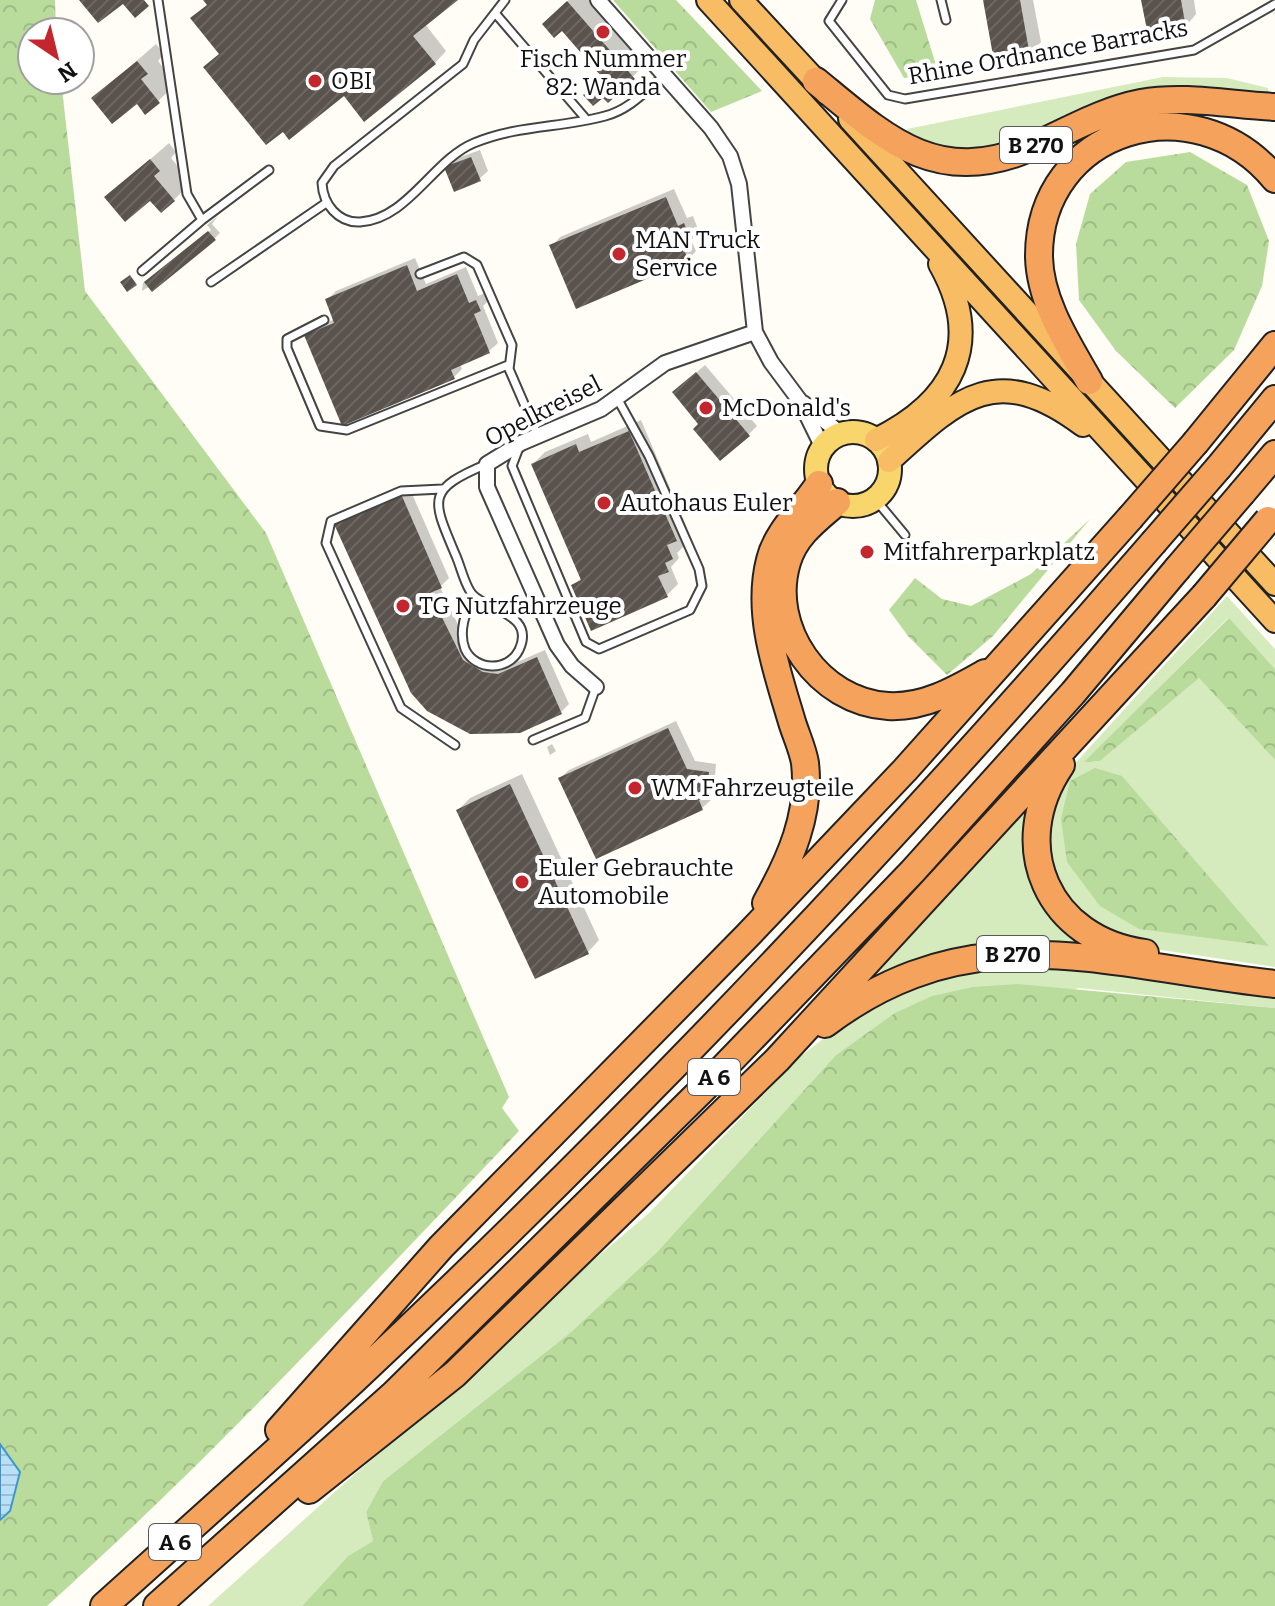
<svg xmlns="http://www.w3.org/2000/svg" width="1275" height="1606" font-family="Bitter,serif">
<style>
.green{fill:#d5ebbd}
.forest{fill:url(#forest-crowns)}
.water{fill:url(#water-rules);stroke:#3f96cf;stroke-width:2}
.shadow{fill:#0003}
.building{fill:url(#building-hatch)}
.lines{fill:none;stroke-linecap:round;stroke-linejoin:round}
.service-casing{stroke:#444;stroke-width:11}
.minor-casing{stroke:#444;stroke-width:18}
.primary-casing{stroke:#222;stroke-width:26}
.trunk-casing{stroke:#222;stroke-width:26}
.motorway-casing{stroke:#222;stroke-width:30}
.service{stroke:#fff;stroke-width:7}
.minor{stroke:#fff;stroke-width:14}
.primary{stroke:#f9d66b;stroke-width:22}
.trunk{stroke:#f7bc64;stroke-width:22}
.motorway{stroke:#f5a25d;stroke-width:26}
.motorway-bridge-casing{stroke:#222;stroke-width:30;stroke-linecap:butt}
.motorway-bridge{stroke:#f5a25d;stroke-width:26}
.poi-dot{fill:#c4262e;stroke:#fff;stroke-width:3}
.labels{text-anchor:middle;stroke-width:8;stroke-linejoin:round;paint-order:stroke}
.shield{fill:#fff;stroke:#585858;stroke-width:2}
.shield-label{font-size:22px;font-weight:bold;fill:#111}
.street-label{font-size:24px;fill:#111;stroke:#fff}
.poi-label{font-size:24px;fill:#111;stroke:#fff;text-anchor:start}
</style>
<defs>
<pattern id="forest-crowns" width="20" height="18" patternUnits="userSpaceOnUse" patternTransform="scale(2)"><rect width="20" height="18" fill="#b9dc9c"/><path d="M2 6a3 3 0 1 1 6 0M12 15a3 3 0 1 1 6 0" fill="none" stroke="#9ebc85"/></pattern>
<pattern id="water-rules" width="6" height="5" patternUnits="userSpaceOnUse" patternTransform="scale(2)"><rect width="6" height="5" fill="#b9e0f7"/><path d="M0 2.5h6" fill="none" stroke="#9ebfd3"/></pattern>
<pattern id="building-hatch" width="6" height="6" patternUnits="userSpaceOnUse" patternTransform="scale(2)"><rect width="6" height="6" fill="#5a524d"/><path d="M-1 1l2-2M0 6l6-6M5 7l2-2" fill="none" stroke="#6d6662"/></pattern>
</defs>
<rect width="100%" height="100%" fill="#fffdf5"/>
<path class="green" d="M1163,77L1227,78L1268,88L1269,96L1085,116L979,152L914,144L907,129Z
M1227,596L1275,649V669L1228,618L1085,762L1100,761L1199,677L1275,760V967L1135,946L1109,938L1065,899L1049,853L1047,829L1052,801L1071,768Z
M1026,806C1021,878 1036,891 1081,943V948L853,995Z
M1049,961L1275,991V1008L1079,988L835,1056L657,1252L571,1332L383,1481L366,1512L373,1541L348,1556L302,1606H208L356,1473L466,1381L576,1275L648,1214L801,1056L875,999L914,980Z"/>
<path class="forest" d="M0,0H55L56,32H32V80H61L85,291L266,533L509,1097L502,1108L519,1131C365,1292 213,1457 47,1606H0Z
M613,0H676L762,91L711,112Z
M875,0H916L939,75L904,78L870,19Z
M1190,152L1247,185L1269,241L1262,286L1234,350L1175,408L1116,351L1079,300L1076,244L1090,194L1126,162Z
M1090,519L993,636L947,675L908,636L889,610L915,578L942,599L971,606L1031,574Z
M1229,618L1275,669V760L1199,678L1100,761L1084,762Z
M1095,768L1122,776L1269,946L1139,929L1100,906L1067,862L1061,819L1070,781Z
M1018,984L1275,1008V1606H302L348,1556L373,1541L366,1512L383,1481L571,1332L657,1252L835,1056L895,1013L932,996L973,987Z"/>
<path class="water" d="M0,1444L20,1472L10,1511L0,1520Z"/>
<path class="shadow" d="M206,0H455L425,24L446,51L435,63L344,93L221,52L193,18L208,4Z
M569,0H599L651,59L608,100L604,95H586L604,76L562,6Z
M985,0H1033L1041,42L1022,62L1010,56Z
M1143,0H1194L1196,14L1179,35Z
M156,44L164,54L158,61L176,84L158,101L94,98Z
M169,143L176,152L171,158L191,182L174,200L107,197Z
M480,150L488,171L479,179L446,168L455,159Z
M674,189L687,218L693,216L699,232L691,240L696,251L688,260L552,246L560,237Z
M218,216L212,224L220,233L215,238L152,289L150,286L142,291L143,283L211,230L207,225Z
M415,258L426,284L466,267L478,296L485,293L488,301L483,306L498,343L489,351L460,364L462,369L454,377L307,336L315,327L335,319L327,300L336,291Z
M705,365L757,426L748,435L701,423L683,384Z
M641,420L687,528L680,536L684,546L677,553L679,558L671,567L678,584L666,596L574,585L582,577L533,464L545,452L588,434L591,442Z
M409,487L449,578L440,587L471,652L492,664L508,666L545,650L569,704L560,713L520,731L471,732L428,709L401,671L337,524L345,516Z
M676,721L695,761L716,764L714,787L708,793L711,800L702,808L597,856L560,778L569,770Z
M552,744L556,751L550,755L547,747Z
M522,774L599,940L588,952L458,810L470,798Z"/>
<path class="building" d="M79,0H144L149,6L135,18L123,4L98,23Z
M203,0H458L413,36L436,64L364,122L344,96L289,140L283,132L266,145L203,67L219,54L190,18L207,5Z
M983,0H1020L1030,56L1022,57L1023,64L1010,66L1009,58L994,61Z
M1141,0H1181L1186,28L1180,30V37L1167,39L1164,31L1148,35Z
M567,1L635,79L608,103L603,98L593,106L583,95L594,86L598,91L607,83L562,31L554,38L542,24Z
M137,61L148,74L141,79L160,103L145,115L137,104L112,124L91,98Z
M471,157L481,181L454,192L444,167Z
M150,159L160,171L154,176L175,201L161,213L150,201L125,222L104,197Z
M666,197L678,226L684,223L692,242L682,246L689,261L576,309L549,245Z
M208,231L216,240L152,292L144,282Z
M407,265L417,291L457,274L469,303L476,300L481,311L474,314L490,353L451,370L455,379L342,426L304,335L334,323L325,299Z
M130,275L137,285L127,292L120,282Z
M696,372L750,436L720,461L693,429L698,424L672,392Z
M629,431L677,541L667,545L673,559L665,563L669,572L658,576L668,597L591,631L571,585L581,580L531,464L576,444L579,452Z
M401,494L442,588L430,593L463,660L483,672L498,674L537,657L562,714L520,733L470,734L427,711L411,693L334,524Z
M668,728L687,769L709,772L706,798L699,800L703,810L596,859L558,778Z
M510,784L589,954L535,979L456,810Z"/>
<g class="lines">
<defs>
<path id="service" d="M505,0L474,40L463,64L334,166L322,183C323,204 338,223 360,222C408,219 433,160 474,143C517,125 561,128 605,116C629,110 647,90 665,75
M842,0L829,21L888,95L905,99L1194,50L1275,4
M941,0L946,20
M495,13L586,119
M202,220L269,170
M142,271L202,220L187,194L158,0
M420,274L464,257L477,265L512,345L509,369L538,436
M211,282L326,203
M324,320L287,339V348L320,426L347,430L508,365
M520,445L512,466L586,642L599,649L690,610L702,586L699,569L649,456L617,398
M442,489L401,491L331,521L326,543L401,708L455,745
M875,499L905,535
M473,595C466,612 458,631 465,649C475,671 508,672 519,650C536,614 487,610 473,595C465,587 461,567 456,556C432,499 425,490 487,464
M533,740L585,718L596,687"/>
<path id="minor" d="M598,0L711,128L730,156L739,184L755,332L771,362L800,401L823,448
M803,403L841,434
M596,687L572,666L557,645L487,487V464L521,443L601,409L665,363L755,332"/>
<path id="primary" d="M816 469a37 37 0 1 1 74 0a37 37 0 1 1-74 0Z"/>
<path id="trunk" d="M708,0L1275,621
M741,0L827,93
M850,119L1275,584
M876,440C953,402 985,344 940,264
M889,461C958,398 996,360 1083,425"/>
<path id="motorway" d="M816,81C884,137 935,187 1027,149C1065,133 1100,111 1141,103C1185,95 1231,105 1275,107
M1089,381C1068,344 1040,302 1039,257C1038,128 1195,81 1275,179
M1196,442L1275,345
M1219,467L1275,399
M1242,493L1275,454
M837,502C816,520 795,535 787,562C767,628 819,702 888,706C924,708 955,690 985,673
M1061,765C1006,846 1048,940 1145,953
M766,903C790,860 811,814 805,763C803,750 796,735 792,722C777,671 756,614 770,560C777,531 803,509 819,484
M825,1024C974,911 1107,966 1275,984
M279,1430L441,1247L747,936L905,770L1130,518
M309,1490L455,1374L777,1060L1204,596
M104,1606C187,1531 272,1456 355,1379C636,1116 901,835 1153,543
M157,1606L394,1394L704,1088L912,872L1073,693L1177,569"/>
</defs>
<use href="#service" class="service-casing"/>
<use href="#minor" class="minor-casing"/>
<use href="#primary" class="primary-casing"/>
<use href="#trunk" class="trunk-casing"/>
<use href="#motorway" class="motorway-casing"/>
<use href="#service" class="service"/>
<use href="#minor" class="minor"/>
<use href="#primary" class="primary"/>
<use href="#trunk" class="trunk"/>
<use href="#motorway" class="motorway"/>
<defs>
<path id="motorway-bridge" d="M1130,518L1196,442
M1153,543L1219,467
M1177,569L1242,493
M1204,596L1268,520"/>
</defs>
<use href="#motorway-bridge" class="motorway-bridge-casing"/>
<use href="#motorway-bridge" class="motorway-bridge"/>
</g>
<g class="poi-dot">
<circle cx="603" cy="32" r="8"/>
<circle cx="315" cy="81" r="8"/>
<circle cx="619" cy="254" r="8"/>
<circle cx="706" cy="408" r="8"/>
<circle cx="604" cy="503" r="8"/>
<circle cx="867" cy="552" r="8"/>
<circle cx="403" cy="606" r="8"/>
<circle cx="635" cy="788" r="8"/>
<circle cx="522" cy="882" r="8"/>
</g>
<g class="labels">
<g class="shield">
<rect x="1000" y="127" width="72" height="36" rx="6"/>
<rect x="977" y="936" width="72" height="36" rx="6"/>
<rect x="688" y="1059" width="52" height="36" rx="6"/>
<rect x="149" y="1524" width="52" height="36" rx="6"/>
</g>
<g class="shield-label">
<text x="1036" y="153">B 270</text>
<text x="1013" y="962">B 270</text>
<text x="714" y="1085">A 6</text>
<text x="175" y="1550">A 6</text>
</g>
<g class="street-label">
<text transform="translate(1048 52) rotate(-10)" y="8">Rhine Ordnance Barracks</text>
<text transform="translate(543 411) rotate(-27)" y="8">Opelkreisel</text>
</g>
<g class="poi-label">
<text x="603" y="67" text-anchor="middle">Fisch Nummer<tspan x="603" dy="28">82: Wanda</tspan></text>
<text x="331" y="89">OBI</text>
<text x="635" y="248">MAN Truck<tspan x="635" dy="28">Service</tspan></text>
<text x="722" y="416">McDonald's</text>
<text x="620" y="511">Autohaus Euler</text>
<text x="883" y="560">Mitfahrerparkplatz</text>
<text x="419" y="614">TG Nutzfahrzeuge</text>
<text x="651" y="796">WM Fahrzeugteile</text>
<text x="538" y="876">Euler Gebrauchte<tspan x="538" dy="28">Automobile</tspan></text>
</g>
</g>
<g transform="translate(56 56) rotate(145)"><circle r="38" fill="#ffffff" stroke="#a0a0a0" stroke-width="2"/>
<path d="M0-6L14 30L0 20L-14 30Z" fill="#c4262e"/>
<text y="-12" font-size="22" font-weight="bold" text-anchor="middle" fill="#111111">N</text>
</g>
</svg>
